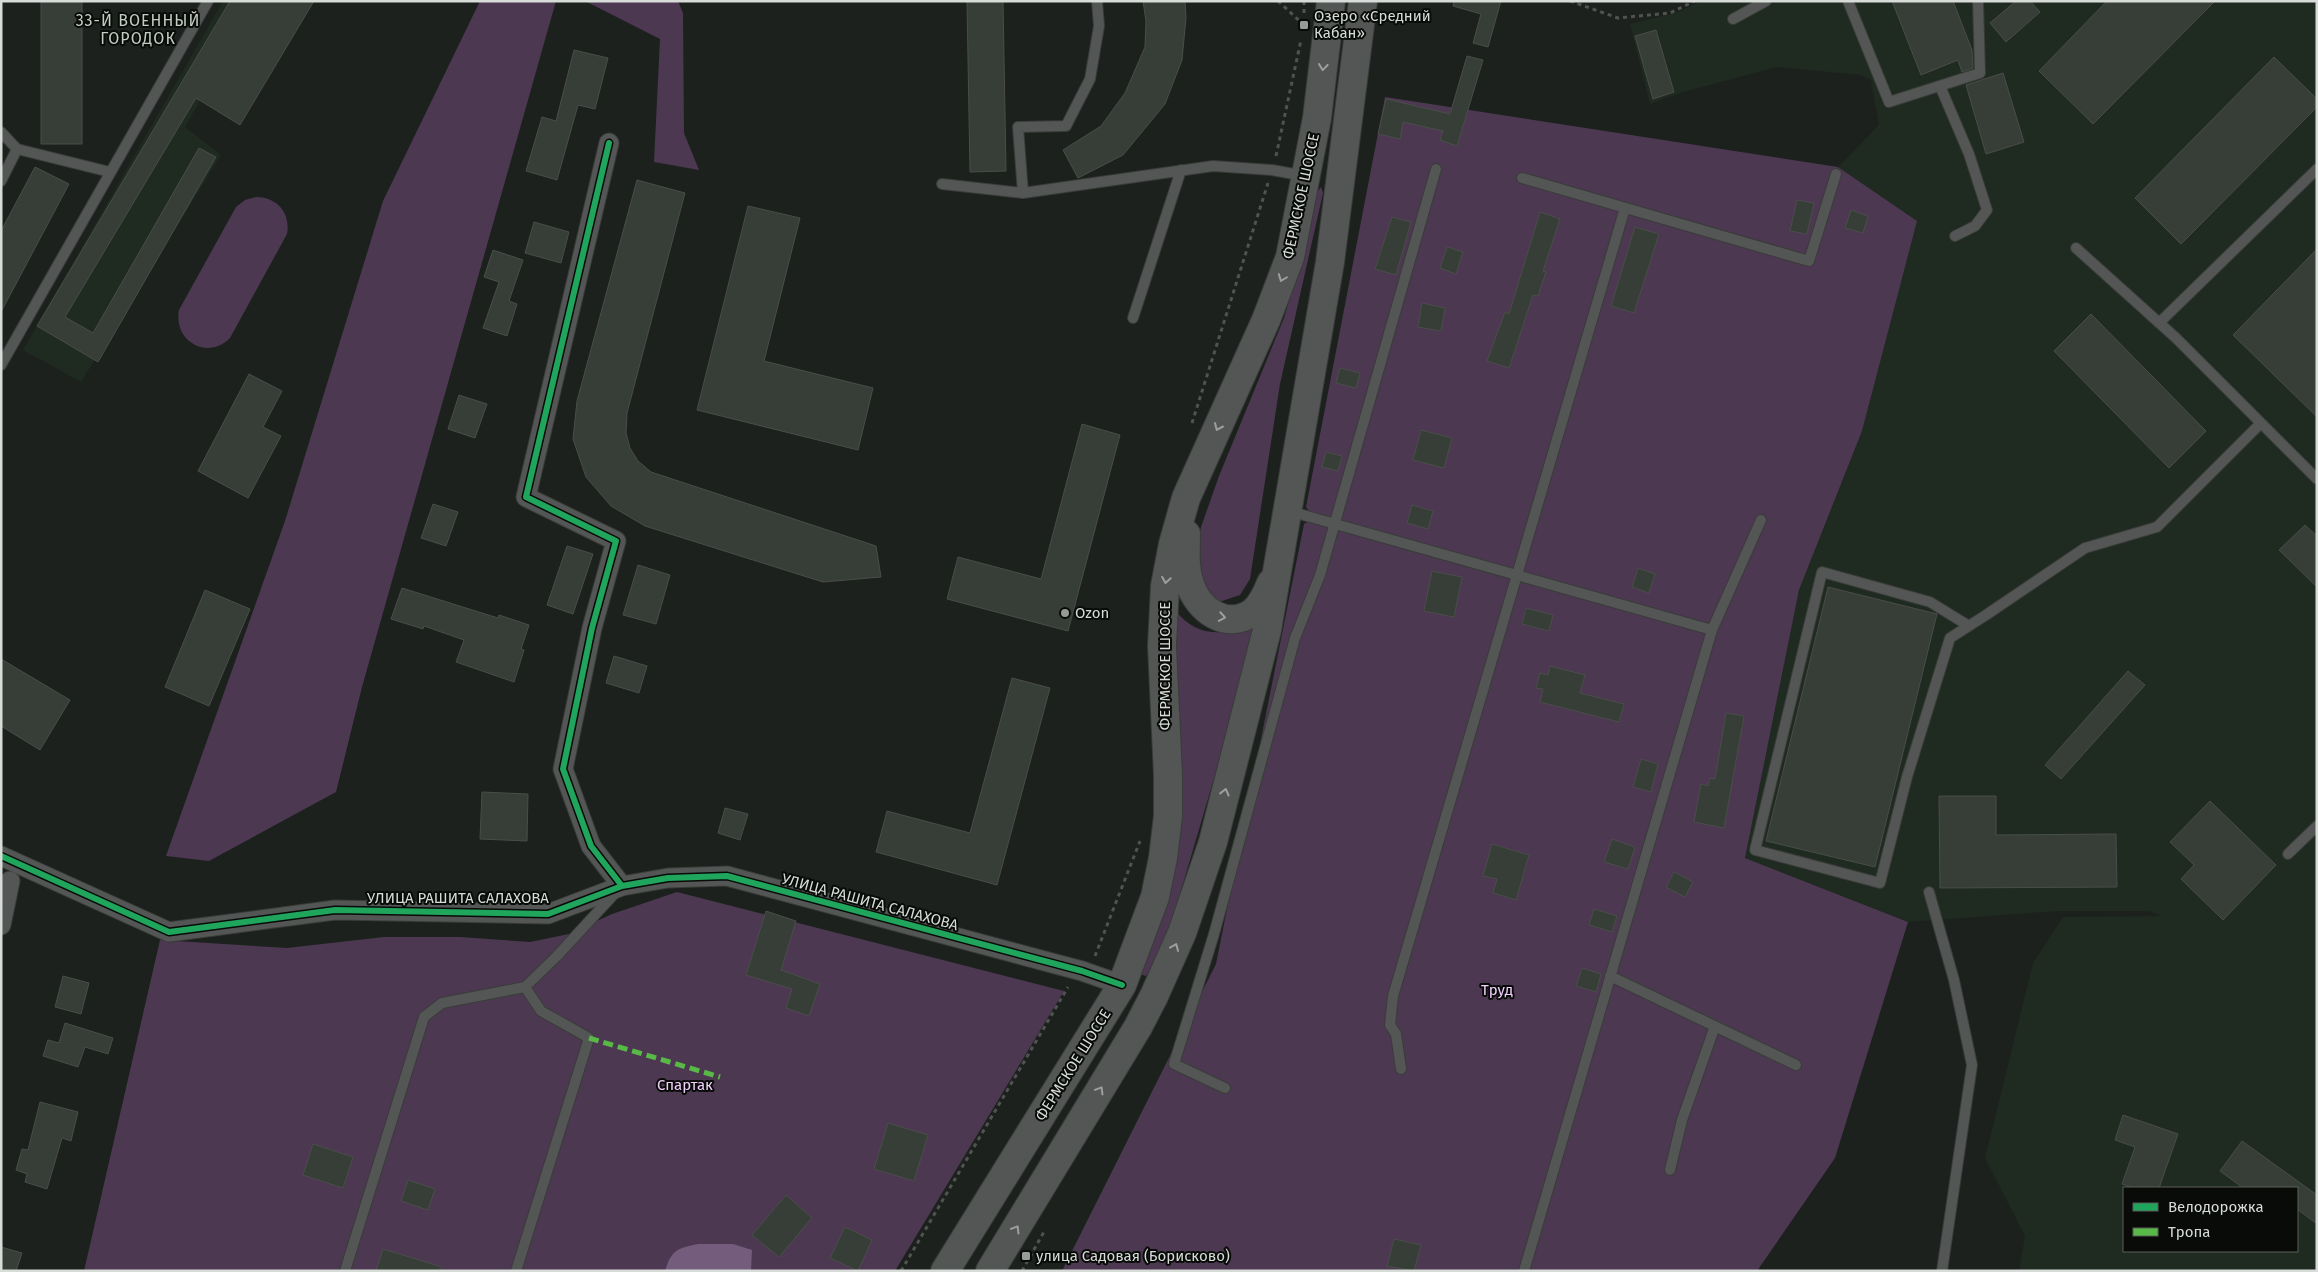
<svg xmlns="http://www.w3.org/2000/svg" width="2318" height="1272" font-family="'Fira Sans',sans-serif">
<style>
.built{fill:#1f2a20;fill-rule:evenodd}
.green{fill:#4c3951}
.water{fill:#735c7c}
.building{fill:#363e37;stroke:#4a4d4a}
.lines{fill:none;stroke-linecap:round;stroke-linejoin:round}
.service-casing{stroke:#393c39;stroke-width:12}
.minor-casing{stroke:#393c39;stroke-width:21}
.secondary-casing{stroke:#393c39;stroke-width:30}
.path{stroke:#505351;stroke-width:3;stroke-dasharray:4 4;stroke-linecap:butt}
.service{stroke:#535654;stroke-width:10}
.minor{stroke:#535654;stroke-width:19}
.secondary{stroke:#535654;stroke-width:28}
.quiet{stroke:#58b947;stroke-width:5;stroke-dasharray:10 5;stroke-linecap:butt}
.cycleway-casing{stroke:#080b08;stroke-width:9}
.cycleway{stroke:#20a55d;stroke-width:6}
.oneway{stroke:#9ca09d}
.poi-dot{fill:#969b97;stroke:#080b08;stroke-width:2}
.labels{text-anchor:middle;stroke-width:4;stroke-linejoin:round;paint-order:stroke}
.poi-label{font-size:15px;fill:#d7dcd8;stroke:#080b08;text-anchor:start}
.street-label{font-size:15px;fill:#d7dcd8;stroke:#080b08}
.park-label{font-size:15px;fill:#f3cffe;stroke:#080b08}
.neighbourhood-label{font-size:16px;letter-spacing:1px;fill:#c2ccc3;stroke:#080b08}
</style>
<rect width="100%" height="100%" fill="#1c211d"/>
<path class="built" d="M223,1H258L185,127L221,155L81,382L23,350Z
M1701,1H2317V1271H2019L2025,1236L1985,1158L2033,963L2063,917L2161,916L2149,911H2057L1908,922L1745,858L1799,590L1862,431L1916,221L1838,167L1879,125L1871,80L1860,75L1777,67L1683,92L1650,104L1630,24L1678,12ZM2124,1188H2297V1251H2124Z"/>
<path class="green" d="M480,1H556L362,687L336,792L209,861L166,856L285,521L383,201Z
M585,1H678L683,13L684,133L699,170L654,162L660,39Z
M1385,97L1838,167L1917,221L1862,431L1799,590L1745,858L1908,922L1835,1158L1757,1271H1062L1216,964L1304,524L1314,518L1306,507Z
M1321,187L1323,193L1280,384L1250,579L1240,595L1219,602L1204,595L1194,562L1201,527L1219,476L1284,318L1308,234L1316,193Z
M256,197C277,197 291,213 287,234L230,338C207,361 173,341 179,310L236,207L245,200Z
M1175,610C1198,639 1225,636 1255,621L1230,724L1170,928L1150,971L1146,976L1140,974L1176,690Z
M677,892L1064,991L895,1271H84L160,940L287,948L384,937H460L530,942L569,934L612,914Z"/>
<path class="water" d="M698,1244H733L752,1250L751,1271H665C671,1250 678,1248 698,1244Z"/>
<path class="building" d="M41,1H82V144H41Z
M230,1H314L240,125L196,98L65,317L93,333L199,148L216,157L98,362L37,326Z
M967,1H1003L1006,171L970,172Z
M1143,1H1185L1186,18L1182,60L1165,104L1123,155L1078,178L1063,150L1101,126L1125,93L1145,47L1146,21Z
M1454,1H1501L1488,47L1473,43L1481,14L1453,6Z
M1892,1H1953L1972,50L1973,68L1962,72L1958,60L1921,75Z
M2016,1H2030L2040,12L2006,42L1990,23Z
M2107,1H2215L2093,124L2039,71Z
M1656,30L1674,92L1653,99L1635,36Z
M574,50L608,58L595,109L578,105L557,180L526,171L542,117L556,121Z
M1467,56L1483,60L1457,146L1440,140L1443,131L1403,122L1400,139L1378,134L1386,99L1450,114Z
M2274,57L2317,99V107L2181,244L2135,198Z
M2003,73L2024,142L1986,154L1966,85Z
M35,167L69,184L1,312V231Z
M637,180L685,193L627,413L626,433L630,448L638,461L651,472L876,546L881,577L823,582L645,526L611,506L586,477L573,439L577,401Z
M1797,200L1814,203L1807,234L1790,231Z
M748,206L800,218L764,361L873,388L858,450L697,410Z
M1851,210L1868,216L1863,233L1845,228Z
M1540,212L1560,219L1543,271L1546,272L1538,296L1533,295L1509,368L1487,361L1505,312L1509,314Z
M1392,217L1411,222L1396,275L1375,269Z
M534,222L569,232L561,263L525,253Z
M1635,227L1659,234L1634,313L1611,306Z
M1447,247L1463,252L1456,274L1440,268Z
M2317,249V417L2233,335Z
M493,250L523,260L509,301L517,304L507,336L483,328L499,282L484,277Z
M1422,303L1445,308L1441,331L1418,327Z
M2091,314L2206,431L2169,468L2054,351Z
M1340,368L1360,373L1356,388L1336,383Z
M249,374L282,391L263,427L281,436L248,498L198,471Z
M459,395L487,404L475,438L448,429Z
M1082,424L1120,435L1068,631L947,599L958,557L1041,579Z
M1421,430L1452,438L1444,468L1413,460Z
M1326,452L1342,456L1338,471L1322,467Z
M433,504L458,512L446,546L421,538Z
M1412,505L1433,511L1428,529L1407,523Z
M2305,525L2317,536V587L2279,550Z
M567,546L593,554L573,614L547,605Z
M638,565L670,575L656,624L623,615Z
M1638,568L1655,574L1649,593L1632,587Z
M1432,571L1462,577L1454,617L1424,611Z
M1828,587L1937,614L1875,867L1766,841Z
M402,588L498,618L499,615L529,625L521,649L524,650L514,682L456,662L464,640L424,626L423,629L391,619Z
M205,590L250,609L209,706L165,687Z
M1526,608L1553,615L1549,631L1522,624Z
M614,656L647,666L639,693L606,683Z
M1,659L70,700L40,750L1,726Z
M1550,666L1585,675L1580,693L1624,704L1619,722L1540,702L1543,689L1536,688L1540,673L1548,675Z
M2128,671L2145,685L2061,779L2045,765Z
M1012,678L1050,688L997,885L876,852L887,811L970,833Z
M1726,713L1744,716L1724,828L1694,822L1701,784L1708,786L1710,778L1715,779Z
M1641,759L1658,764L1651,792L1633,787Z
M482,792L528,794L527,841L480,839Z
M1939,796H1996V835L2116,834L2117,887L1940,888Z
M2210,801L2276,865L2223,920L2181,879L2194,865L2170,842Z
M725,808L748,814L740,840L718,833Z
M1612,839L1635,847L1628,869L1604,862Z
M1492,844L1529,855L1516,900L1493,893L1497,879L1483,876Z
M1674,872L1693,882L1685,897L1666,887Z
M1594,909L1617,916L1612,932L1589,925Z
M766,911L796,921L781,970L820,984L809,1016L786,1008L792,989L746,975Z
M1582,968L1601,974L1596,992L1576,986Z
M63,976L89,983L81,1014L55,1007Z
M65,1023L113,1038L108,1054L85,1047L78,1067L43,1056L48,1040L59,1043Z
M40,1102L78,1112L71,1141L62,1138L47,1189L25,1182L27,1174L16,1170L22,1149L28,1150Z
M2123,1115L2178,1134L2159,1188H2134L2122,1184L2135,1147L2115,1140Z
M888,1123L928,1135L914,1181L874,1169Z
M2242,1141L2317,1195V1224L2297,1209V1188H2243L2220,1171Z
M313,1144L353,1157L343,1188L303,1175Z
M408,1180L435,1189L428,1210L401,1201Z
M786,1195L812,1218L779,1257L752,1235Z
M845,1227L872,1240L858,1271L830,1258Z
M1394,1239L1421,1245L1414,1271L1387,1266Z
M1,1247L22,1253L16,1271H1Z
M383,1249L442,1267L441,1271H376Z"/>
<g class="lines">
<defs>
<path id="service" d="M1848,1L1889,102L1980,73L1978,1
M1733,19L1766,1
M1940,86L1969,154L1987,210L1975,226L1955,236
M1,132L17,149
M1522,178L1809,261L1836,174
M1,181L17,149L110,172
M942,184L1023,193L1213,166L1272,170L1305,176
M1023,193L1018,127L1066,126L1090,79L1099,26L1097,1
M2076,248L2176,338L2317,479
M1133,318L1181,170
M2159,323L2317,169
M1,365L208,1
M1289,511L1712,630
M1969,626L1930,602L1822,572L1755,850L1880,883L1907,777L1950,638L1986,615L2085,548L2157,527L2261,423
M2288,854L2317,826
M1929,892L1954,980L1972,1065L1942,1271
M1610,976L1796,1065
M1401,1069L1396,1034L1390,1025L1393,996L1625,208
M1225,1088L1174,1064L1214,934L1295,638L1320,575L1436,169
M1670,1170L1682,1120L1715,1026
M345,1271L424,1017L442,1003L525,987L557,956L616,892
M516,1271L589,1038L541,1011L525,987
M1524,1271L1712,630L1761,520"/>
<path id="minor" d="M609,143L526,497L616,541L592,628L563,769L591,846L622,886
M1,856L169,932L335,910L548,914L622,886L668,878L727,876L1082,971L1122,985
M1,925L10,881"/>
<path id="secondary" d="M1186,534C1186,550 1184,568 1190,584C1198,610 1227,631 1253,612C1262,605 1267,593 1271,583
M945,1271L1122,985L1155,897L1163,858L1168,816V775L1162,646L1165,586L1173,544L1186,498L1266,320L1290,257L1317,118L1331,1
M990,1271L1138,1027L1154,996L1182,933L1213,842L1267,630L1330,262L1363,1"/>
</defs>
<use href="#service" class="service-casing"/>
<use href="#minor" class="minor-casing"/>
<use href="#secondary" class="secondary-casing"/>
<path class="path" d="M1278,1L1304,25
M1304,1V16
M1570,1L1618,18L1670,13L1695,1
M1276,156L1301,40
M1192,423L1268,183
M1095,956L1140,841
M901,1271L1068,987
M1022,1271L1045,1230"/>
<use href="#service" class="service"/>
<use href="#minor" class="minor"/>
<use href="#secondary" class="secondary"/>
<path class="quiet" d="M589,1038L720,1077"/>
<defs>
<path id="cycleway" d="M609,143L526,497L616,541L592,628L563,769L591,846L622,886
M1,856L169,932L335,910L548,914L622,886L668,878L727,876L1082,971L1122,985"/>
</defs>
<use href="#cycleway" class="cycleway-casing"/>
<use href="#cycleway" class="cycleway"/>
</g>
<defs><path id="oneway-chevron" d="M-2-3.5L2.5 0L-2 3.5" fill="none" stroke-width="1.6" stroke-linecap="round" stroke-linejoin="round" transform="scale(1.25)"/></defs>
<g class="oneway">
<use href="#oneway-chevron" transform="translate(1323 67) rotate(97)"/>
<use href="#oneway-chevron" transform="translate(1282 278) rotate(111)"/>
<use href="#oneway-chevron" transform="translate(1218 427) rotate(114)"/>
<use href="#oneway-chevron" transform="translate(1166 580) rotate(99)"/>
<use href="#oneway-chevron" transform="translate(1222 617) rotate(10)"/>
<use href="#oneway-chevron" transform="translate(1225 792) rotate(-76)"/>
<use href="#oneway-chevron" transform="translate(1175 947) rotate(-67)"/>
<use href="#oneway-chevron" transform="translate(1100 1090) rotate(-59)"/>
<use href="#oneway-chevron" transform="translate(1016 1229) rotate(-59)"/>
</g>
<g class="poi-dot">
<rect x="1299" y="20" width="10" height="10" rx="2.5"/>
<circle cx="1065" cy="613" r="5"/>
<rect x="1021" y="1251" width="10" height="10" rx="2.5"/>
</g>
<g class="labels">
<g class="poi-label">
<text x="1314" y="21">Озеро «Средний<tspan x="1314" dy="17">Кабан»</tspan></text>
<text x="1075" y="618">Ozon</text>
<text x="1036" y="1261">улица Садовая (Борисково)</text>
</g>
<g class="street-label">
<text transform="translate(1301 196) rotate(-78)" y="5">ФЕРМСКОЕ ШОССЕ</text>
<text transform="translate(1165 666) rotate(-90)" y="5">ФЕРМСКОЕ ШОССЕ</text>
<text x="458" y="903">УЛИЦА РАШИТА САЛАХОВА</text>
<text transform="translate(870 902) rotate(15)" y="5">УЛИЦА РАШИТА САЛАХОВА</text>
<text transform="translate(1073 1065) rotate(-58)" y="5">ФЕРМСКОЕ ШОССЕ</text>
</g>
<g class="park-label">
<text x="1497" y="995">Труд</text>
<text x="685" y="1090">Спартак</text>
</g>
<g class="neighbourhood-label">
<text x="138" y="26">33-Й ВОЕННЫЙ<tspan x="138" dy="18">ГОРОДОК</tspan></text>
</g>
</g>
<rect width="2318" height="1272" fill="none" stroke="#d7dcd8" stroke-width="5"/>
<rect x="2123" y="1187" width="175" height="65" fill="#080b08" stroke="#5b5f5b"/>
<rect x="2133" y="1203" width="25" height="8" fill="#20a55d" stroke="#5b5f5b"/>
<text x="2168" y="1212" font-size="15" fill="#d7dcd8">Велодорожка</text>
<rect x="2133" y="1228" width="25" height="8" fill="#58b947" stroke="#5b5f5b"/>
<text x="2168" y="1237" font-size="15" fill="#d7dcd8">Тропа</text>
</svg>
